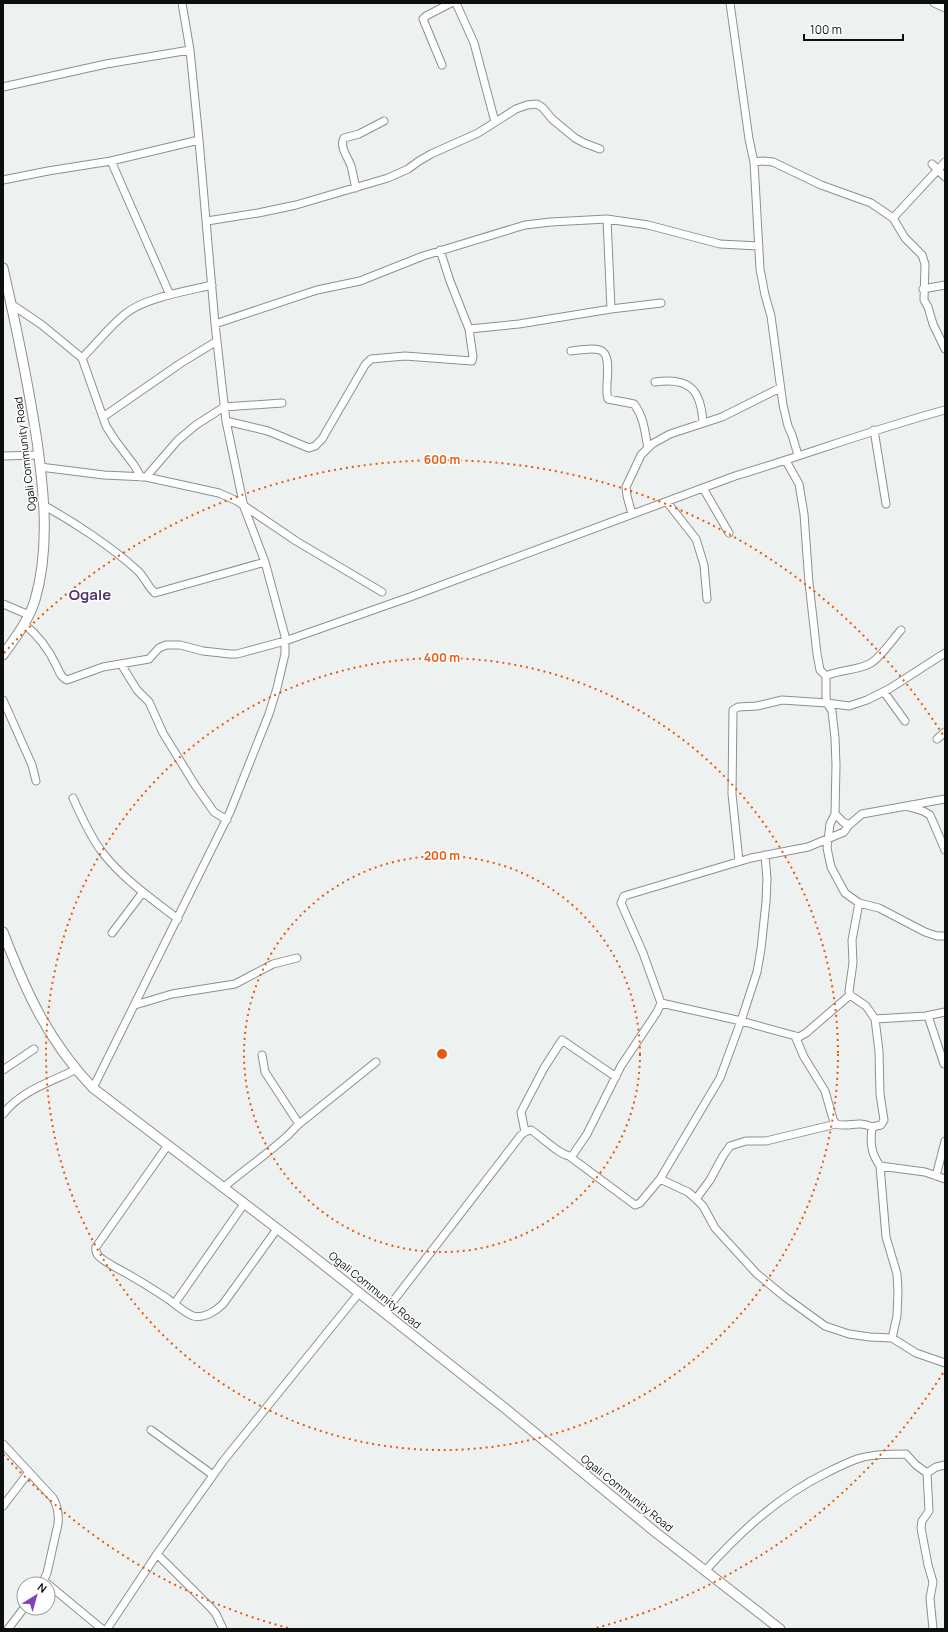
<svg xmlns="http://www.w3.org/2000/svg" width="948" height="1632" font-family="Manrope,sans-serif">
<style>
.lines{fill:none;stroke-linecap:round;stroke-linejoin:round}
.minor-casing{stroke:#8c908f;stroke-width:9}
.tertiary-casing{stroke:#8c908f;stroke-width:11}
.minor{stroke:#fff;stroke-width:7}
.tertiary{stroke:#fff;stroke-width:9}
.ring{fill:none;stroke:#e8590c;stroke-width:2;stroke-dasharray:2 4}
.labels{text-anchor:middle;stroke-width:3;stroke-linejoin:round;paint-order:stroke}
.street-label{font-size:11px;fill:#0d0e0e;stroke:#fff}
.district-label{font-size:15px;font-weight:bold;fill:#53346f;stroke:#fff}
.centre{fill:#e8590c;stroke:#fff;stroke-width:2}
.ring-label{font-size:12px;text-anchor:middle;font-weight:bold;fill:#e8590c;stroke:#fff;stroke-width:3;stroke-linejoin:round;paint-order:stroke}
</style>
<rect width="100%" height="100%" fill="#edf2f1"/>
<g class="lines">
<defs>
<path id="minor" d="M456,3L474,43L495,122
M730,3L749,139L754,162L760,269L765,295L771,316L783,405L788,426L792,435L798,455
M934,3L945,8
M442,65L423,19L426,16L451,3
M3,87L106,64L190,50
M111,161L170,295
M754,162L763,161L773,162L821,185L871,203L893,218L945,162
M932,164L945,177
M3,180L48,171L111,161L199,140
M356,188C354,181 353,173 351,166C348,157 339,147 344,138L359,134L384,121
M893,218L905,238L922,255L925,264L924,300L928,307L933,324L945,349
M607,219L611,309
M207,221L258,213L296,205L388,178L408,169L419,161L431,154L478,133L516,109L527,105L537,104L543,108L552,119L575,138L584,143L600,149
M923,289L945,285
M11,304L42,325L82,358L106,426L115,440L134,465L141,477
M215,324L317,290L360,281L423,256L525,225L551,222L607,219L648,225L720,244L759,246
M469,329L519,324L611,309L661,303
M571,351C605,347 610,346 607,384C607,390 606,393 608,399L634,404C644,417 645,433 648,448
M82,358C96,344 109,327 125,314C144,298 187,291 212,285
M655,382C689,377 701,389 703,423
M103,417L181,363L217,341
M226,421L268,431L309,448L315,446L322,439L365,365L371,359L405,356L472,361L473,357L469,329L450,281L440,250
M874,430L886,504
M3,456L39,455
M786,461L799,484L804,514L809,583L817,654L820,670L826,676V697L827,703L832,711L835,738L836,765L835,814L843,822L849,825
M40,467L104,475L146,477L219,493L237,501L296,541L382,592
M146,477L178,440L196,425L224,407L282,403
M703,488L729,533
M667,502L696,539L704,565L707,599
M43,505C74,522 112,547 138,571C145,578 148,587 155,593L265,562
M632,514L627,496L626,487L641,455L652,444L670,434L722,417L780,388
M3,604L29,615
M24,624C39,636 48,648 56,665C59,671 61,678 67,680L103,667L149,659L159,648L166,645H180L203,651L230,654H237L285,641L410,597L735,476C805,455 874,429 945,410
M121,664L137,690L149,702L163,733L195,785L214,812L227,820
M826,676C840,669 858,671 871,663C881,657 893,639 901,630
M884,692L905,721
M3,700L32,765L36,781
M937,739L945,732
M73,798C81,816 90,836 102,852C123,879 152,899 178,919
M909,807L923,811L930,815L945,850
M835,814L830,824L827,848L831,867L845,893L859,903L879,908L925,932L937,936H945
M739,861L732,794L733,710L738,707L757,706L782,700L827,703L849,706L867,700L889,689L945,653
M859,903L852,940L853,963L849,991L850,995L866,1006L875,1019L879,1051L880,1094L884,1120L881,1125L872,1127C870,1143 871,1153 880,1166
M112,933L143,892
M661,1003L741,1021L799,1037L806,1033L850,995
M135,1005L172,994L235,984L273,964L297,958
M928,1016L944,1064
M875,1019L926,1016L945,1012
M795,1036L804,1057L825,1091L833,1119L836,1124
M262,1055L265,1072L299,1124
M3,1070L34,1049
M93,1088L230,812L269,714L277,688L285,654V636L265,562L244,507L226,421L215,324L199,140L190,50L182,3
M3,1114C21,1091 50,1082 75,1070
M525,1132L521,1112L544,1068L562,1040L616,1077
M168,1145L96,1247C94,1257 106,1261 113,1266C132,1276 150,1287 168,1299C175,1304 185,1313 193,1316C204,1319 216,1311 223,1304L277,1229
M569,1156L635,1205L640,1203L660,1179L688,1192L696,1199L703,1206L715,1228L757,1274L785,1297L825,1326L849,1334L870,1337L892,1338L916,1353L945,1363
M936,1176L945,1141
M660,1179L720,1078L741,1021L757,972L761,949L766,902L767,879L765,855
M223,1188C244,1170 266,1155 286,1137C291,1133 294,1128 299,1124L376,1062
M696,1199L710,1180L723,1156L730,1146L746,1141H766L836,1124C851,1128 856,1120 872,1127
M175,1303L244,1204
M384,1313L521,1135L525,1132L531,1130C541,1136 562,1158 572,1156L587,1134L621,1066L657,1012L661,1003L643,953L621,903L624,896L751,858L808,847L844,832L849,825L862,814L945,799
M892,1338L897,1316L898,1291L897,1274L886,1237L880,1166L925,1172L945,1179
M151,1430L213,1475
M3,1444L53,1498C58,1507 59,1515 58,1524L47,1573L42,1584
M927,1473L936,1467L945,1465
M3,1506L29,1472
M157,1554L211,1608L216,1614L223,1629
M705,1571C741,1531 778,1497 826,1473C836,1468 846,1463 857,1459C872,1454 890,1454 906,1454L916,1465L927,1473L929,1511L922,1521L921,1528L928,1565L933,1582L930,1598L933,1629
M44,1581L102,1629
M8,1629L24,1608
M107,1629L157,1554L224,1460L359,1293"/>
<path id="tertiary" d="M3,268C16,325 28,383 37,441C44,492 50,549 35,600C29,620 15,638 3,655
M3,932C26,992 48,1041 93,1088L300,1246L506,1409L654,1531L780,1629"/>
</defs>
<use href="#minor" class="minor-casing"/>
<use href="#tertiary" class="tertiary-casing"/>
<use href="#minor" class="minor"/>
<use href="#tertiary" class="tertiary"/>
</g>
<g class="ring">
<circle cx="442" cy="1054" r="198"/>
<circle cx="442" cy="1054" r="396"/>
<path d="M943 1373A594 594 0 0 1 596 1628M288 1628A594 594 0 0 1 4 1455M4 653A594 594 0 0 1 943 735"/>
</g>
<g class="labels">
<g class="street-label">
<text transform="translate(25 454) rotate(-97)" y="4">Ogali Community Road</text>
<text transform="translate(375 1290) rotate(39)" y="4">Ogali Community Road</text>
<text transform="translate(627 1493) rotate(39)" y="4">Ogali Community Road</text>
</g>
<g class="district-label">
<text x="90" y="600">Ogale</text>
</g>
</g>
<circle cx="442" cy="1054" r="6" class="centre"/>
<g class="ring-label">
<text x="442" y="464">600 m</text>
<text x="442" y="662">400 m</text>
<text x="442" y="860">200 m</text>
</g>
<rect width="948" height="1632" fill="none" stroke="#0d0e0e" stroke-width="8"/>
<g transform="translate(36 1596) rotate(37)"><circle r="19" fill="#ffffff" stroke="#9e9f9f"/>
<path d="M0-3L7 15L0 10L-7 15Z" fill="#8343b8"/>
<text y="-6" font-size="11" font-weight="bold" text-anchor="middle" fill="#0d0e0e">N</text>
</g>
<path d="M804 34v6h99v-6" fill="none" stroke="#0d0e0e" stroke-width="2"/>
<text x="810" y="34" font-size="12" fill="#0d0e0e" stroke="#ffffff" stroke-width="3" paint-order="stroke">100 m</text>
</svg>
